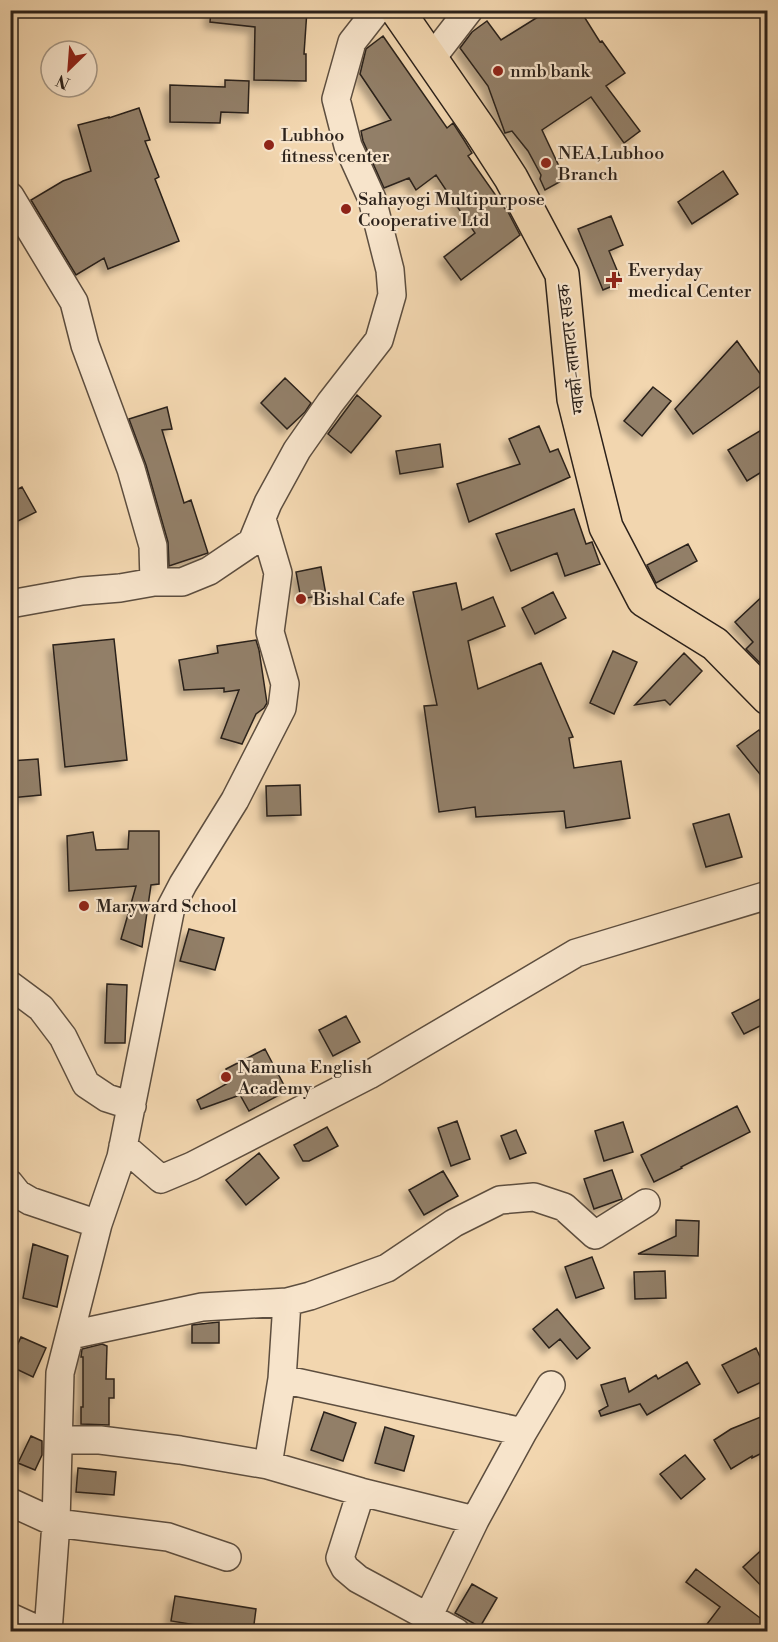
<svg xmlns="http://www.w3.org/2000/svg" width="778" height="1642" font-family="'Libre Bodoni','Noto Serif Devanagari',serif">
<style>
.building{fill:#927f67;stroke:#2b211a;stroke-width:1.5;filter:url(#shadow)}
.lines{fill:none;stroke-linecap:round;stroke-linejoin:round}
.minor-casing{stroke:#5d4e3f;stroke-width:30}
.major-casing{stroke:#2b211a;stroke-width:36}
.minor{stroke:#f7e4cb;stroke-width:27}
.major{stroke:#f2d6af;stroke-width:33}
.poi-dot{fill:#8f2418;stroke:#f7e4cb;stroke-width:2}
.labels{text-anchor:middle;stroke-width:4.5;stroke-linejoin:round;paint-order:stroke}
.poi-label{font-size:18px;fill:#2b211a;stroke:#f7e4cb;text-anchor:start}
.street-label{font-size:18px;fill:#2b211a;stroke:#f7e4cb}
</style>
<defs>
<filter id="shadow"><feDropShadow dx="-5.5" dy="5.5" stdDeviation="3" flood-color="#0004"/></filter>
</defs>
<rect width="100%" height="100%" fill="#f2d6af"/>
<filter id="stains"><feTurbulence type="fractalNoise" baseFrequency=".00333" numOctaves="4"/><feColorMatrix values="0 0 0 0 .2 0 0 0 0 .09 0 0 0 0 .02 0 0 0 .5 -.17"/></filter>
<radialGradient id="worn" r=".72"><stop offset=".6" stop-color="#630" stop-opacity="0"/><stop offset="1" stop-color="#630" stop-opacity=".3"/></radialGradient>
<path class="building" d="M211,10H307L304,54H306V81L254,80L255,27L210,22Z
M549,10H580L600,42L602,41L625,73L606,86L640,131L624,143L591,97L542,130L565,179L545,190L540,179L541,175L528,151L512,131L505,133L488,86L460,48L472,32L487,21L501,40Z
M383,36L447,128L453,123L464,140L472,153L468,156L506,210H507L520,235L461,280L444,257L475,233L436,175L416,190L409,178L384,188L363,141L361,131L391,120L360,74L366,49Z
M225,80L249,81L248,113L221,112L220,123L170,122V85L225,87Z
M139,108L150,140L145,141L159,177L155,179L179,241L108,269L104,258L76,275L31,200L63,181L91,171L78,125L109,117V118Z
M723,171L738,194L692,224L678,202Z
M611,216L623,245L609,251L622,282L603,290L578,229Z
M737,341L766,382L693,434L675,409Z
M285,378L311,403L305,412L287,429L261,403Z
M653,387L671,401L642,436L624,421Z
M357,395L381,416L351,453L328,434Z
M167,407L172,429L162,430L184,503L191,500L208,553L169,566L168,542L146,465L129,419Z
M539,426L550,452L558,449L570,477L469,522L457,484L520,464L509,439Z
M768,426V468L747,481L728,450Z
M440,444L443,467L400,474L396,451Z
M22,487L36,512L10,525V493Z
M574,509L586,544L592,542L600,564L565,576L557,553L511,571L496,534Z
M688,544L697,561L656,583L647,565Z
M321,567L326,595L301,599L296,572Z
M456,583L462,610L493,597L505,626L468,641L478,689L541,663L573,737L569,738L574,768L621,761L630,818L566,828L564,811L476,817L475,807L439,812L424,706L437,705L413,592Z
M768,591V671L746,649L753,642L735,622Z
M553,592L566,618L535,634L522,608Z
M114,639L127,760L65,767L53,645Z
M256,640L259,650L267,703L264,708L256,714L242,744L221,738L239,690L224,692V688L184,690L179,660L218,653L217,646Z
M613,651L637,662L614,714L590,703Z
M684,653L702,671L670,705L665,700L635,705Z
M759,730L768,741V784L737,746Z
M38,759L41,795L10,798V761Z
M300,785L301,815L267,816L266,786Z
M729,814L742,857L706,867L693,824Z
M129,831H159V884L151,885L142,947L121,939L136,886L69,891L67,836L93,832L96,850L128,849Z
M189,929L224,938L215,970L180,961Z
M107,984L127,985L125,1043H105Z
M768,995V1022L744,1034L732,1013Z
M346,1016L360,1042L333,1056L319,1030Z
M265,1049L287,1091L249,1111L240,1095L201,1109L197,1100L230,1082L226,1069Z
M737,1106L750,1132L681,1167L682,1168L654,1182L641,1155Z
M457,1121L470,1159L451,1166L438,1128Z
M623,1122L633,1152L604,1161L595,1131Z
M327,1127L338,1146L309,1161H303L294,1145Z
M516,1130L526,1153L510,1159L501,1136Z
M259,1153L279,1178L246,1205L226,1180Z
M612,1170L622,1199L594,1209L584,1179Z
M443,1171L458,1196L424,1215L409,1190Z
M676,1220L699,1221L698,1256L638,1254L676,1236Z
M33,1244L68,1256L57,1307L23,1298Z
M592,1257L604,1288L576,1298L565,1267Z
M665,1271L666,1298L635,1299L634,1272Z
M557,1309L590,1348L577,1359L560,1339L549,1348L533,1329Z
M219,1322V1343H192V1325Z
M21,1337L46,1348L33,1377L10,1366V1361Z
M102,1344L107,1346L106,1379H114V1398H109V1425L81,1424V1407H83V1357H81L82,1349Z
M756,1348L768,1374V1379L738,1393L722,1365Z
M687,1362L700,1384L647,1415L640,1404L601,1416L599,1411L608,1406L601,1385L625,1378L629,1392L656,1375L658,1379Z
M324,1412L356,1423L343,1461L311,1450Z
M768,1414V1450L752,1458V1456L731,1469L714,1440L731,1429Z
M385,1427L414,1436L404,1471L375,1463Z
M31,1436L42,1441V1455L35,1470L18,1463Z
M685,1455L705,1479L681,1499L660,1474Z
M78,1468L116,1472L114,1495L76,1492Z
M768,1544V1593L743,1567Z
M696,1569L768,1624V1632H701L720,1607L686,1582Z
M472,1584L497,1598L480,1627L455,1613Z
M175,1596L256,1609L253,1632H239L171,1621Z"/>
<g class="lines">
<defs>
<path id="minor" d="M431,59L469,10
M10,196L74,302L85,345L131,469L153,546L154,582
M10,604L82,591L120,588L154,582H182L209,571L252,542L268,503L297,450L330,403L379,340L392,295L390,270L372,199L348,146L336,99L352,42L377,10
M10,985L41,1008L63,1037L86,1084L107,1098L132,1106
M123,1146L161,1179L192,1166L369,1075L576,953L768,895
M10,1184L18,1194L30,1201L98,1224
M71,1335L202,1307L287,1302L310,1296L387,1268L454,1223L500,1200L534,1197L564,1207L595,1235L646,1203
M282,1379L523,1432
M59,1440H100L180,1450L268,1465L361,1492L475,1520
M268,1465L282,1379L287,1302
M361,1492L340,1558L345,1568L358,1579L456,1632
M10,1502L56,1523L168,1537L227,1557
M10,1617L43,1632
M428,1617L475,1520L523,1432L551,1385
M48,1632L56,1523L60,1373L98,1224L121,1157L171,907L183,884L235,800L282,708L285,684L270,632L278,573L262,519"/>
<path id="major" d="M397,10L480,130L511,178L562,274L574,399L606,527L644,600L715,644L768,698"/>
</defs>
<use href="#minor" class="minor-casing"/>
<use href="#major" class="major-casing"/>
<use href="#minor" class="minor"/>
<use href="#major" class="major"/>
</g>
<g class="poi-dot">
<circle cx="498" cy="71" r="6"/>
<circle cx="269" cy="145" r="6"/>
<circle cx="546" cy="163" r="6"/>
<circle cx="346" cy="209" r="6"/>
<path d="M611 271h6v6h6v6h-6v6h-6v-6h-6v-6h6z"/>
<circle cx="301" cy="599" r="6"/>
<circle cx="84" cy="906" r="6"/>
<circle cx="226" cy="1077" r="6"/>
</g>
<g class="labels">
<g class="poi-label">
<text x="510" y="77">nmb bank</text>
<text x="281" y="141">Lubhoo<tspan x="281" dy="21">fitness center</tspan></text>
<text x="558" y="159">NEA,Lubhoo<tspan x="558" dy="21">Branch</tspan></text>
<text x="358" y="205">Sahayogi Multipurpose<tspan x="358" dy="21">Cooperative Ltd</tspan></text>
<text x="628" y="276">Everyday<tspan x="628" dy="21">medical Center</tspan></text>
<text x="313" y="605">Bishal Cafe</text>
<text x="96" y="912">Maryward School</text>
<text x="238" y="1073">Namuna English<tspan x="238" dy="21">Academy</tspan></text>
</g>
<g class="street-label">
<text transform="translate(571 349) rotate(-97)" y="6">ग्वार्को-लामाटार सडक</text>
</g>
</g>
<rect width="778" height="1642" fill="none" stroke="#f2d6af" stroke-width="36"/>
<rect x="12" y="12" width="754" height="1618" fill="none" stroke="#2b211a" stroke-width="3"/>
<rect x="18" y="18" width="742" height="1606" fill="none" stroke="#2b211a" stroke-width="1.5"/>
<g transform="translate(69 69) rotate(205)"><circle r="28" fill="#f7e4cb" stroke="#a59684" stroke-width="1.5"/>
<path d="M0-4.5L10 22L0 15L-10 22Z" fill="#8f2418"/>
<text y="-9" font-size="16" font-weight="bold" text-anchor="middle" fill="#2b211a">N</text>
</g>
<rect width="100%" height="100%" filter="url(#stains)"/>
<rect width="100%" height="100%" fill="url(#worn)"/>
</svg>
